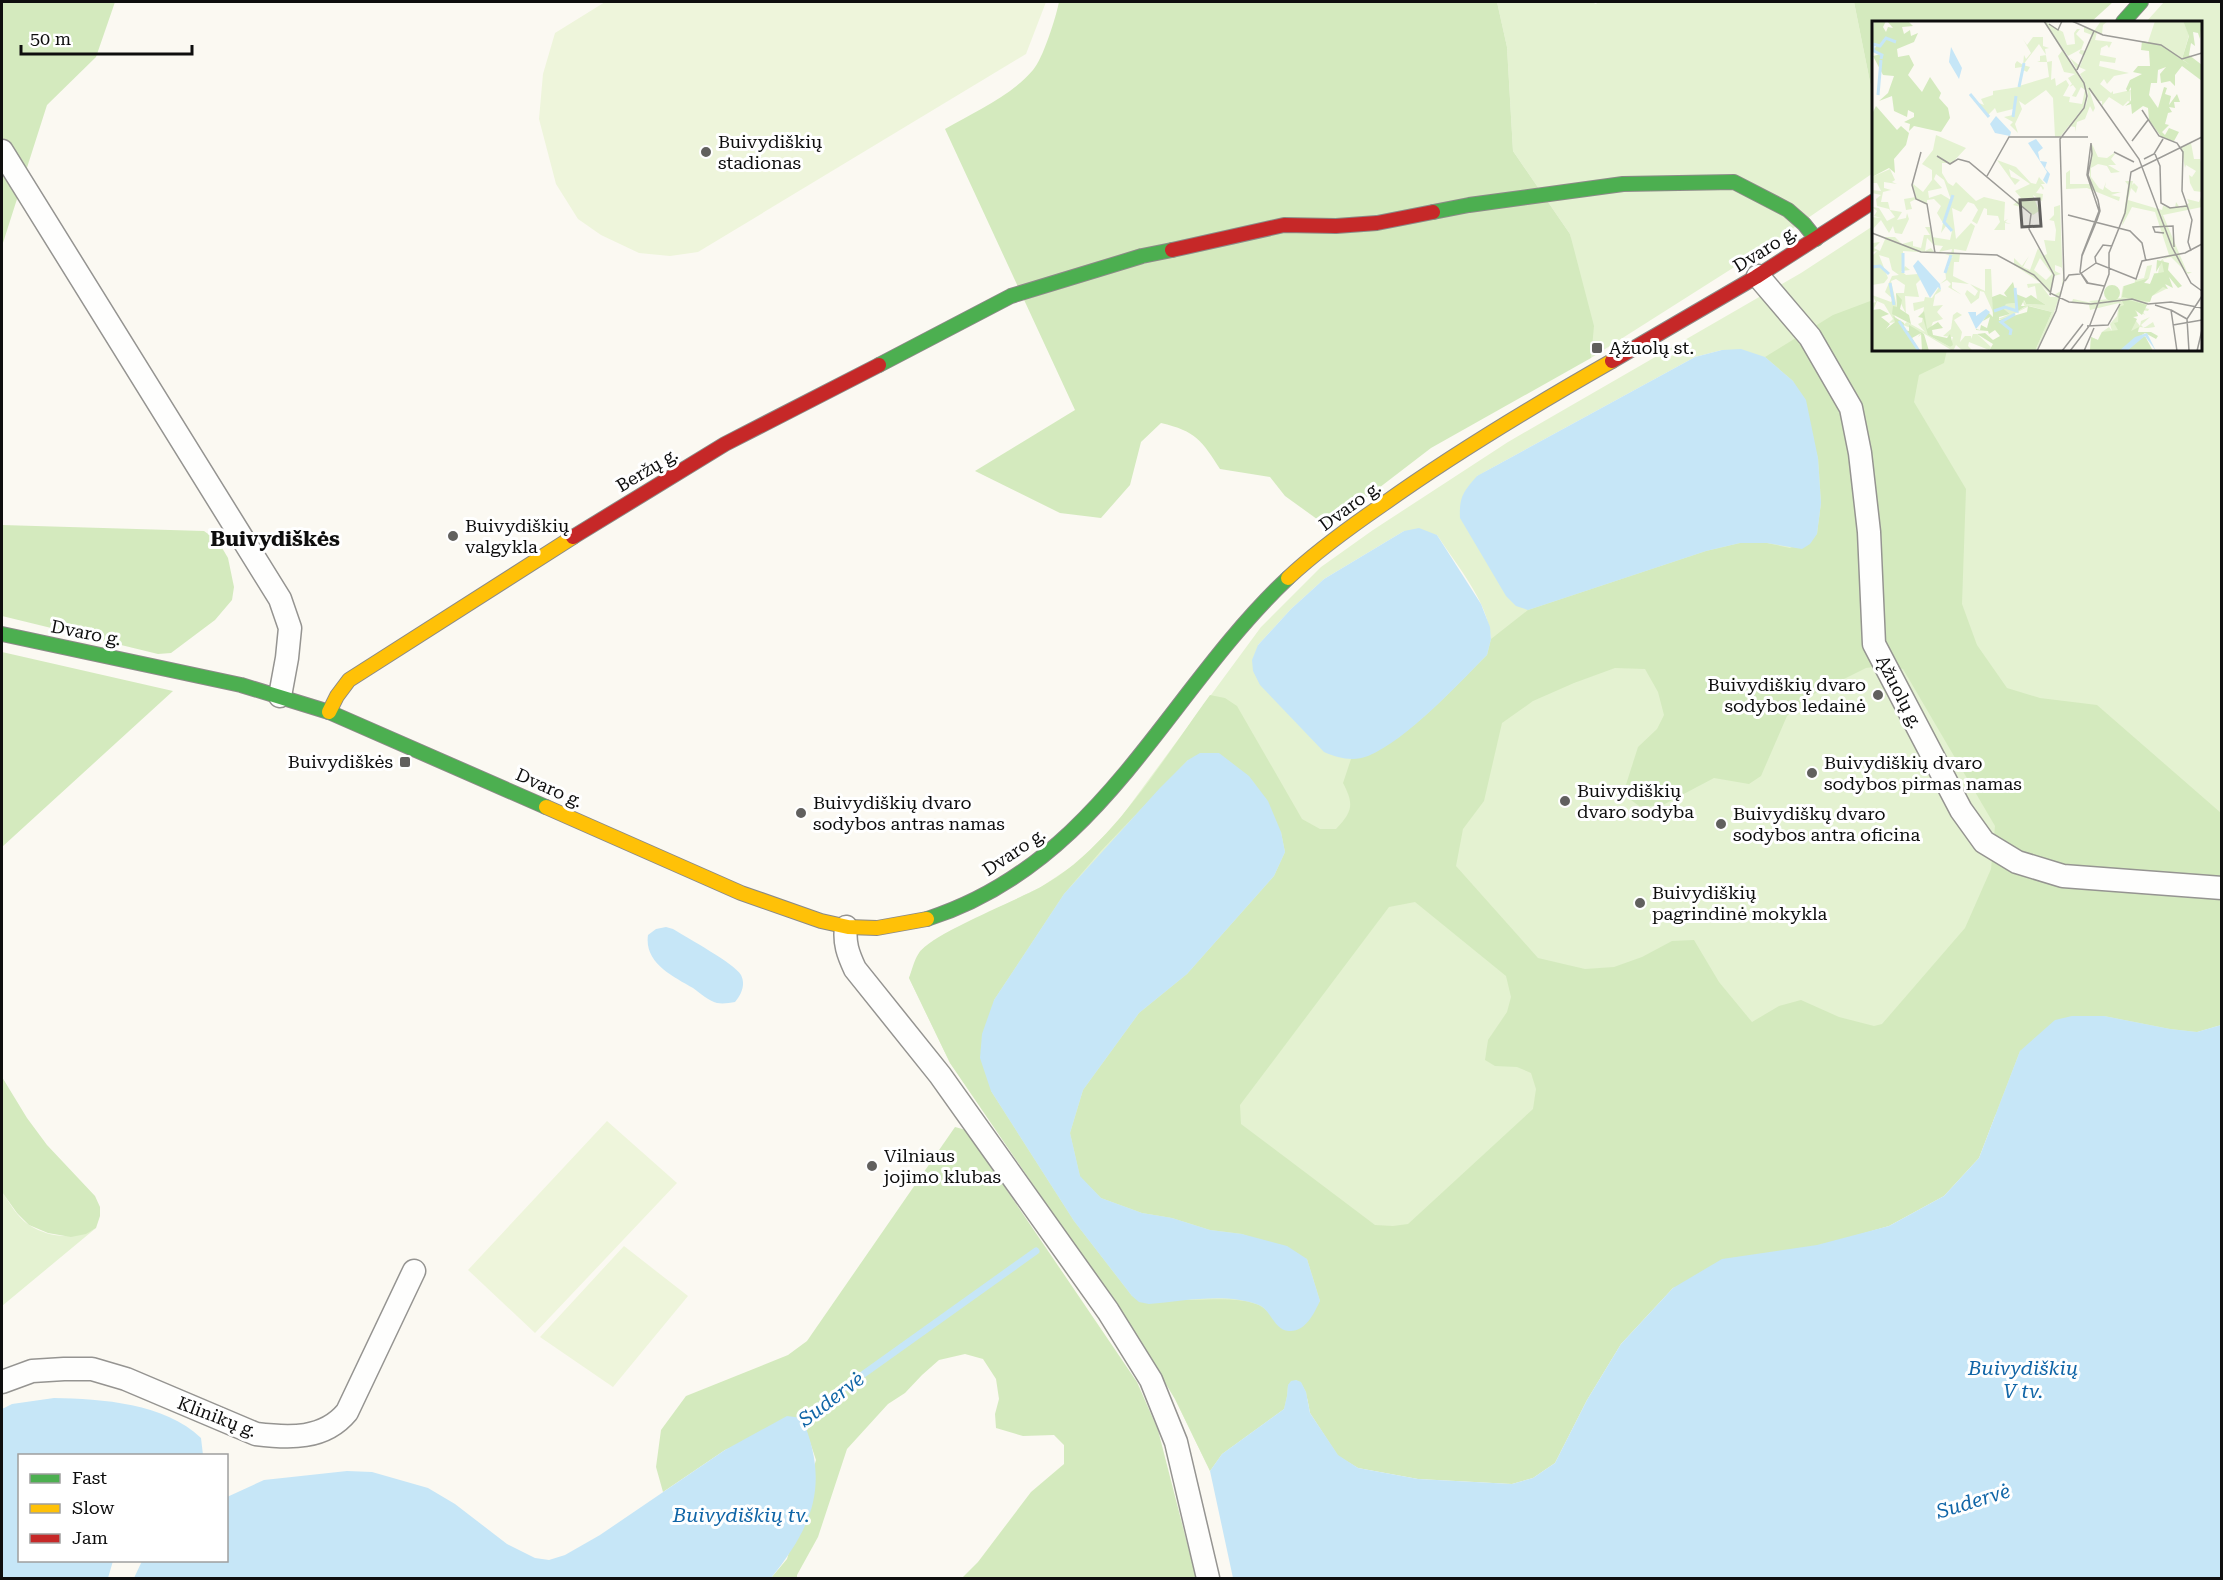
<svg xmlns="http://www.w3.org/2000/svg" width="2223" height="1580" font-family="'Roboto Serif',serif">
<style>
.green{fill:#e4f2d1;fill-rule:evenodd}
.forest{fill:#d4eabe;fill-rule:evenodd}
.pitch{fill:#eef5db}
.water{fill:#c6e6f7}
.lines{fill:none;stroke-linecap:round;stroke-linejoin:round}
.stream{stroke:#c6e6f7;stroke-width:7}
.street-casing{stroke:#959491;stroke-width:25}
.fast-casing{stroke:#8b8a87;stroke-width:16}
.slow-casing{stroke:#8b8a87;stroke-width:16}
.jam-casing{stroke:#8b8a87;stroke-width:16}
.street{stroke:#fefefd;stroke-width:22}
.fast{stroke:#4caf50;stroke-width:14}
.slow{stroke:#ffc107;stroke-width:14}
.jam{stroke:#c62828;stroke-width:14}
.poi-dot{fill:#61605e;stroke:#fff;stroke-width:2}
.labels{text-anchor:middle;stroke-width:6;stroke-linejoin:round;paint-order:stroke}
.poi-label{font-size:18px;fill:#0e0e0e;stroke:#fff;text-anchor:start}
.street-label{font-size:18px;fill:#0e0e0e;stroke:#fff}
.water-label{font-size:20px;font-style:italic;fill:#1065a7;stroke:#fff}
.quarter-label{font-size:21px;font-weight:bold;fill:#0e0e0e;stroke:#fff}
.inset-river{fill:none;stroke:#c6e6f7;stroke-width:3}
.inset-road{fill:none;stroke:#9c9b97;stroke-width:1.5}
.view{fill:#61605e;fill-opacity:0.15;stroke:#61605e;stroke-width:3}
.inset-edge{fill:none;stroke:#0e0e0e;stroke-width:3}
</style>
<rect width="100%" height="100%" fill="#fbf9f2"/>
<path class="green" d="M1497,2H1591L1596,4L1598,2H1854L1873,97V173L1766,247L1591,358L1570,234L1513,151L1507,47Z
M2164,2H2221V1025L2197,1032L1284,1409L1222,1454L1210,1471L1175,1399L1142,1344L950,1063L909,978L920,951L944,934L1041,887L1077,863L1116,824L1261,627L1321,567L1373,530L1508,442L1801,273L1873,226L1874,350H2200V22H2146ZM1722,350L1477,476L1695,357ZM1404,531L1437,535C1457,566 1488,601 1491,639L1258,645L1291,609L1324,579Z
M2,1192C10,1203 17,1217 29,1225C49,1238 76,1240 96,1228L2,1306Z"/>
<path class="forest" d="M2,2H115L96,57L47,105L2,246Z
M1059,2H1497L1507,47L1513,151L1570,234L1594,326L1591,358L1431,448L1328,527L1285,496L1270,477L1220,469C1202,441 1196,431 1161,423L1141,442L1130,485L1101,518L1060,513L975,471L1075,410L945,129C974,112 1011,96 1033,70C1043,59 1056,17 1059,2Z
M1854,2H2113L2091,22H1874L1873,97Z
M1873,300L1874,350H1947L1944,363L1919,375L1914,402L1966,489L1962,604L1977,645L2007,688L2040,698L2097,705L2221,813V1025L2197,1032L2170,1029L2104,1016L2020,1051L1979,1158L1944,1196L1889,1226L1673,1288L1621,1344L1587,1400L1555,1463L1533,1478L1512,1484L1418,1479L1358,1468L1338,1456L1310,1413L1306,1392L1301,1383L1296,1380L1288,1385L1287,1396L1284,1409L1222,1454L1210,1471L1175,1399L1142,1344L950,1063L909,978C912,970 914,960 919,953C931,934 1015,901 1039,888C1110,850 1163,759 1210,695L1225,698L1237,706L1302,819L1320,829H1336C1353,811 1354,804 1343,783L1351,759C1399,751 1452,689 1487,655L1491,639L1528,610L1706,551L1740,543H1767L1790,548L1817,534L1821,503L1818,458L1793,381L1765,357L1833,315ZM1881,666L1903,669L1995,826L1991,869L1965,928L1882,1024L1874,1026L1839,1017L1801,1000L1779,1006L1752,1022L1719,982L1694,940L1672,941L1642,957L1614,967L1585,969L1538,958L1456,866L1463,829L1484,801L1502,723L1533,701L1574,683L1615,668L1645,669L1658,692L1664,715L1657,729L1638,747L1623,794L1639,806H1661L1714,778L1749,784L1761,776L1787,716L1806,698L1866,668ZM1188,760L1281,832L1285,852L1274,876L1187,974L1139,1013L1083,1090L1070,1133L1080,1177L1101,1198L1142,1213L1172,1218L1210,1230L1242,1234L1307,1259L1320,1301L1291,1331C1274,1328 1272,1309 1256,1304C1235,1297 1213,1300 1192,1300C1172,1299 1152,1297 1132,1296L1074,1221L991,1091L994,1000L1064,894L1100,852ZM1415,902L1506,976L1511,997L1507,1012L1488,1040L1485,1060L1495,1066L1517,1067L1531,1073L1536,1089L1533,1109L1408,1224L1393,1226L1375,1225L1241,1124L1240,1105L1389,907Z
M2,525L204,531L218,541L228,558L234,587L232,600L215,620L171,653L158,654L2,616Z
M2,652L173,691L2,847Z
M2,1077L27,1118L47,1145L95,1196L100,1207V1216L96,1228L86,1234L71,1237L48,1233L29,1225L17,1213L2,1192Z
M955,1127L966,1130L1137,1382L1158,1430L1196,1578H962L978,1562L1031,1492L1064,1464V1445L1054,1435L1023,1436L996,1428L995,1414L999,1399L996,1379L983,1359L965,1354L939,1360L922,1375L905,1393L888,1404L847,1449L818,1537L797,1575V1578H771L787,1559L816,1460L802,1418L725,1450L663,1492L656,1467L661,1430L686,1396L788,1355L807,1341Z"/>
<path class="pitch" d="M605,2H1046L1026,54L698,252L670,256L639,253L601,235L578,219L556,184L539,119L543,74L555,33Z
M607,1121L677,1183L535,1333L468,1270Z
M624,1246L688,1296L613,1387L540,1337Z"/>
<path class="water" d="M1741,349L1765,357L1793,381L1806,400L1818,458L1821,503L1817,534L1810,544L1802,549L1767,543H1740L1706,551L1528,610L1516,606L1506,596L1460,518C1459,497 1463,492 1477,476L1695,357L1722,350Z
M1419,528L1437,535L1481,604L1490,627L1491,639L1487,655C1456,686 1408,739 1368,756C1353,762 1338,758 1324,752L1260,685L1253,671L1252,660L1258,645L1291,609L1324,579L1404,531Z
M1200,753H1219L1249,776L1268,801L1281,832L1285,852L1274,876L1187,974L1139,1013L1083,1090L1070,1133L1080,1176L1101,1198L1142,1213L1172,1218L1210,1230L1242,1234L1287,1246L1307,1259L1320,1301C1314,1313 1306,1332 1289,1331C1274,1330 1271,1310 1259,1305C1226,1292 1183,1301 1149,1304L1139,1302L1132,1296L1074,1221L991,1091L980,1058L982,1034L994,1000L1064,894L1159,789L1188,760Z
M666,927L673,929C687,938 734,963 741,975C746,985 741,995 735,1002C729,1003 723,1004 717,1003C709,1001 700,993 693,988C673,976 644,963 648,935L656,929Z
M2072,1016H2104L2170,1029L2197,1032L2221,1025V1578H1233L1210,1471L1222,1454L1284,1409L1287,1396L1288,1385L1291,1381L1296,1380L1301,1382L1306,1392L1310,1413L1338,1455L1358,1468L1418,1479L1512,1484L1533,1478L1555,1463L1587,1400L1621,1344L1673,1288L1722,1259L1817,1245L1889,1226L1944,1196L1979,1158L2020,1051L2055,1020Z
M54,1398C102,1399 165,1403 201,1438L203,1455L20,1456V1560L113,1561L108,1578H2V1409L12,1404Z
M787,1416L802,1418C830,1484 813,1526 771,1578H134L142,1561L226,1560L227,1497L264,1480L347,1471L372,1472L428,1488L455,1504L507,1544L535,1558L549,1560L565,1555L600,1535L725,1450Z"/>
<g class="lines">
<path class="stream" d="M796,1425L802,1418L1036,1251"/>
<defs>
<path id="street" d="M2,151L280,599L290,628L287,658L280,696
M1758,276L1810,337L1851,408L1860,453L1869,532L1874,644L1961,810L1984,842L2017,862L2063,876L2222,888
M846,927C844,943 848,954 855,969L940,1075L1108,1311L1151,1380L1176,1442L1208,1578
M2,1382L32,1371L64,1369H92L126,1379L256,1434C289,1438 324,1440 347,1412L414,1271"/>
<path id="fast" d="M2123,22L2141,2
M1433,212L1469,205L1623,184L1734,182L1788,210L1804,224L1816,239
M879,365L1011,296L1142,256L1172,250
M2,634L241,685L329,712L546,807
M927,919C1102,863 1165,694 1288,578"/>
<path id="slow" d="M1288,578C1317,551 1350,527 1382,505C1456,452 1533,406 1612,361
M329,712L337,696L349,680L573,537
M546,807L741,893L821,921L848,927L877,928L927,919"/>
<path id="jam" d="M1172,250L1284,225L1336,226L1377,223L1433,212
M1612,361L1756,277L1874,201
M573,537L725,444L879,365"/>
</defs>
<use href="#street" class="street-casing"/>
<use href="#fast" class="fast-casing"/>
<use href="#slow" class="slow-casing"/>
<use href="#jam" class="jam-casing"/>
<use href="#street" class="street"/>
<use href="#fast" class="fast"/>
<use href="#slow" class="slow"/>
<use href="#jam" class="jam"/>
</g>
<g class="poi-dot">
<circle cx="706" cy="152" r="6"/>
<rect x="1591" y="342" width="12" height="12" rx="3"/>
<circle cx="453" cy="536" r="6"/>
<circle cx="1878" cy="695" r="6"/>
<rect x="399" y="756" width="12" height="12" rx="3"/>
<circle cx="1812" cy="773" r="6"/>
<circle cx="1565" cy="801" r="6"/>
<circle cx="801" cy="813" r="6"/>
<circle cx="1721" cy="824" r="6"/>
<circle cx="1640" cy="903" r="6"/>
<circle cx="872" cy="1166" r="6"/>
</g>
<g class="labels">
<g class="poi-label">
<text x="718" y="148">Buivydiškių<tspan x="718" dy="21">stadionas</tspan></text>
<text x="1609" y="354">Ąžuolų st.</text>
<text x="465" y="532">Buivydiškių<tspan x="465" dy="21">valgykla</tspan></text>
<text x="1866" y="691" text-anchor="end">Buivydiškių dvaro<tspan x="1866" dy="21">sodybos ledainė</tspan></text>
<text x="393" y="768" text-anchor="end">Buivydiškės</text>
<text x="1824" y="769">Buivydiškių dvaro<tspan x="1824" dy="21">sodybos pirmas namas</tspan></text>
<text x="1577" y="797">Buivydiškių<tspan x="1577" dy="21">dvaro sodyba</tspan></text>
<text x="813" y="809">Buivydiškių dvaro<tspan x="813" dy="21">sodybos antras namas</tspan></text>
<text x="1733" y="820">Buivydiškų dvaro<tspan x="1733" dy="21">sodybos antra oficina</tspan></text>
<text x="1652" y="899">Buivydiškių<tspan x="1652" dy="21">pagrindinė mokykla</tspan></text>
<text x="884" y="1162">Vilniaus<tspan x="884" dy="21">jojimo klubas</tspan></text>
</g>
<g class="street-label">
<text transform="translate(1765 249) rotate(-32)" y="6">Dvaro g.</text>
<text transform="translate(647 470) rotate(-31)" y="6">Beržų g.</text>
<text transform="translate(1350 506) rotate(-36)" y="6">Dvaro g.</text>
<text transform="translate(86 633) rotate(11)" y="6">Dvaro g.</text>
<text transform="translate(1899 692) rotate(63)" y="6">Ąžuolų g.</text>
<text transform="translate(549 788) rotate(24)" y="6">Dvaro g.</text>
<text transform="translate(1014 852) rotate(-34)" y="6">Dvaro g.</text>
<text transform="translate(217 1417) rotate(21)" y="6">Klinikų g.</text>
</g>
<g class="water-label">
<text x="2023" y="1375">Buivydiškių<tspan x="2023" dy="23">V tv.</tspan></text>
<text transform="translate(831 1399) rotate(-37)" y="7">Sudervė</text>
<text transform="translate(1973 1501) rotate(-17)" y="7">Sudervė</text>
<text x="741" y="1522">Buivydiškių tv.</text>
</g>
<g class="quarter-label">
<text x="275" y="546">Buivydiškės</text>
</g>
</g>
<g transform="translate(1872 21)">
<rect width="330" height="330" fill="#fbf9f2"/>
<path d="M172,0L191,11L195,24L203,23L202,12L205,8H208L204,13L212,21L209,29L214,30L220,14L212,11V6L222,10L229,0H236L231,4L230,13L225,11L223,19L240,21L237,27L235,24L229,27L228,34L244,37L243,42L228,40L227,45L257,52L242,55L235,63L232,58L228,63L239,72L241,70V73L259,69L258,79L264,85L256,80L251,85L237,76L230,85V80H225L217,68L223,87L221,91L218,85L213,98L205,101L203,111V106L197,105L214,84L216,76L215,67V78L211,87L188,116H183L181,77L174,69L153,84L147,80L150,88L143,103L146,112L138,104L141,101L132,96L141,94V88L125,92L123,87L116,94L107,82L112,84L109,78L121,74V70L146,66L150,46L143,47V43L145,40L151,44L152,34L154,38L159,32L151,18L155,24L161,16H171V25L177,27L173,28L175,41L180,40L179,59L183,57L184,65L194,59L197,64L191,75L198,76L197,81L210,83L213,69L209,66L204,76L200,75L204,68L201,64L197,66L200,63L196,57L203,53L192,51L186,35L190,30ZM177,8L196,35L209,28L207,32L212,35L208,45L198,37L205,49L207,46L214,49L208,53L214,65ZM167,23L174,34L168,35V40L165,41H175L177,56L147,65L151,49L155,51L158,46L151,44ZM283,0H311L317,14L310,38L276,21ZM64,114L94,127L80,142H70V152L76,162L81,165L84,161L104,180L112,176L133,181L132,200L136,198L133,201L139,203L133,202V209H122L128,201L126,195L115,194V188L112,187L105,203L100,200L106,189L102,183L96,181L89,191L80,187L84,218L99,202L103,205L94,230L82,228V232H100L88,233L87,241H82L81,255L97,263L80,261V267L90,274L76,266L79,263L75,259L68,263L74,258L73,247L77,246V237L81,236L73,233H79L80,228L67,231L71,225L62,224L55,217L53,230L59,227L63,232L31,230V249L33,245L38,249L29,250L34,254L46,253L49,258L44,263L47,276L33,275L34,293L24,272H32L33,264L24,258L19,260L25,286H21L24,301L17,302L21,298L12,283L5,280L0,292V282L4,281L0,274L19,281L21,278L13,271L20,255L27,254L20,249L17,237L7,234L16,257L12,262L0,264V235L5,230L0,231L1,222L8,221L2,227L8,230L14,216H23L30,223L41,220V225L49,227L52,214H58L53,206H58L60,216L78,219L80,210L74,205L69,212L71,202L65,192L69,185L62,178L55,179V184L44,178L38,181L40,188L34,189L32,178L44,176L40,162L51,171L60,159V149L50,143L61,129ZM64,153L72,159L79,179L69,173L57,177L56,170L70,167L62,158ZM319,122L322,138H328L330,144V171L322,170L318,162L317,154L320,156L324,150L314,144L313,147L309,126ZM220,123L226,136L235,137L242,132L243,133L239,138L244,144H236L248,151L239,152L235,145L226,143L219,147V156L227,167L231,169L234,161L233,166L240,171H249L239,174L248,176L247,180L215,167L194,168V152L198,149V163H217ZM125,139L144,146L159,162L164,163L167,156L173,163H169L172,167L171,169L169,165L164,172L171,173L170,180L161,174L167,190L161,194L153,187L141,184L149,177L143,170L158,163L137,148L139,156L148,159L143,164ZM18,148L23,159L20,161L25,163L12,161V167L19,169L11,171L9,181H16L18,189L30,191L25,199L34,197L35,192L37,198L30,213L23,212L21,205L17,212L9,199L0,209V196L9,197L2,195L5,190L0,186L7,187L15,200L23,196L17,188L5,185L4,178L9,174L0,172V169L9,170L5,162H0V156ZM253,160H261L260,164L262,162L266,166L264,172L259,167L256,179L290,189L291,185L303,187L304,181L308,187L317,182L315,178L327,181L330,173V186L291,194L315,251H320L316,253L299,236L291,238L297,256L292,266L296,267L280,275L273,287L277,288L276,290L270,289L273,294L264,288L266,295L261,296L268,305L269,300L278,296L269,304L272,307L281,301L283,306L276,307L268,306L247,330H218L219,316L226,319L230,311L237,306L240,310L238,303L245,295L247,282L218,289L217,284L200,281L201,278L220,282L217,280L249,277L251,265L262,267L263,259L272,257L275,245L280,244L277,257L268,261L278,263L285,254L281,252H286L289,239L297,234L283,191L260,186L250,205L256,164ZM188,184L191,264L179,301L164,330H163L180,291L157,285L133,298L141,307L134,321L139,308L133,305V298H126L138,293L132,288L134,283L144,282L146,290L153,286L149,276L154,283L174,284L165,278L163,265L156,267L155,263L169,262L142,244V237L150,245L157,235L151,246L158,249L166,227L171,235L175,233L172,219L183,220L184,209L182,200L177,199L182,194V186ZM168,237L180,253L174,259L162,249ZM183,244L191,247L190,265L189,270L182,274L185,276H178L169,264L178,273L182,255L189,253L183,250ZM113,248H119L121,291L112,271L108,270L107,277L99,283L93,273L95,269L103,275L106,270L98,263L113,270ZM67,266L69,270L63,274L61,285L71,284L65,291L71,298L61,301L56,314L78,326L81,316L71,315L79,308L81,294L85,291L90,294L82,299L90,311L88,321L93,315H99V318L101,313H105L119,326L117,329L97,321L96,325L101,330H91L84,324L81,330L51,312L46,316L49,311L31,304L35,301L53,311L46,303L50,301L52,286L42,290L41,282L52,280L53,276L60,277Z" fill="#e4f2d1" fill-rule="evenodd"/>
<path d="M2,0H14L11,6L14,11L16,6L21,7L15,0H36L41,5L30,6L32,13L38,9L39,15L46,12L42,21L25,28L26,36L37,34L42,44L36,54L50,71L58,56L69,72L67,77L76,87L78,97L69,111L42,105L37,110L38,103L32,101L42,96V92L36,89L35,96L22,90L20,75L7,80L16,72L22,55L11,54L1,35L9,33L2,29L5,23L0,22ZM311,0H330L328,18L326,12L321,11L323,25L319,22L317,34L330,44V60L310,45L303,54V65L298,60L289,62L288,53L294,46L286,49L285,62H279L277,74L286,87L292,66L295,67L293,73L299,75L297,84L305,73L308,81H302L303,87L297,86L300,91L296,92L293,103L297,104L290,111L293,114L297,107L307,111L302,120L290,117L277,99L276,87L271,85L260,93L259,83L253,85L259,80V66L256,71L254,68L258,59L270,53L261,51L266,45H278L277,30L269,29L270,20L289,24L318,44L310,38L317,15ZM4,85L25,109L29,105L37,112L34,124L22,138L23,152L17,147L0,156V93ZM285,239L297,242L296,249L310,265L306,267L297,256L301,267L293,263L296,268L291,266L280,275L278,281L250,276L252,265L277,257L272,262L278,263L282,253L292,251L290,241L284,251ZM141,261L144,273L154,277L159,274L174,284L154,283L152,279L149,285H154L146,290L144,282L134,283L132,288L138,293L127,296V299L155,291L156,285L180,291L163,330H117L121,323L105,313L113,312L121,319L128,315L123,309L117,313L116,310L104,309V308L108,309L109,304L115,307L118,296L111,300L116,291L121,296L120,276L128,273L135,276L132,272ZM232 272a8 8 0 1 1 16 0a8 8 0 1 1-16 0ZM24,272L30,279L28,288L37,294L39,303L20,293L21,285L25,286ZM257,279L275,284L270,294L263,289L266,295L261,296L265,298L259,310L267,306L266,311H279L286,315L284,318L273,312L247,330H218L219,316L226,319L230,311L246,309L242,302L246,301L247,286L252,284L250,280ZM8,288L17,293L9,296L18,303L14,308L23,301L21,295L32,302L31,309L37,310V304L52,313L57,330H50L49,312L40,317L47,330H0V289ZM52,290L55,308L66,301L71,307L60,309L61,314L75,317L78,313L81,324L78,326L56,314L51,297L46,296ZM273,315L281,330H255L266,319Z" fill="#d4eabe"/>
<path d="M79,26L90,47L87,58L77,41ZM124,95L139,111L138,115L123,112L118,103ZM164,118L171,127L166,131L168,140L175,141L173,147L178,153L175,163L171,159L175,151L156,122ZM46,239L68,263L69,269L66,266L58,277L41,245ZM114,288L118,291L104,308L96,291H104V295ZM275,312L284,330L273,315L255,330H247L263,316Z" fill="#c6e6f7"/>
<path class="inset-river" d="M0,22L2,30L10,34L9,38M1,23L8,25L14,17L24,21M147,66L152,42M98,73L117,96M6,74L9,39M141,96L144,75M80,210L72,201L81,174M0,246L8,245L17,253M31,252V232M73,252L79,234M18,262L22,284M122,290L133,286L145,290L143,267M27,300L47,330M138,314L139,309L129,301L143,293"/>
<path class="inset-road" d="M200,0L231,14L289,24L310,38L330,32M177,3L186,9L190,0M205,49L222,10M217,67L267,138L300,226L319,262L330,270M270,89L287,115L305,122L311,131L310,170L320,199L316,221L319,230M260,120L276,99M219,122L220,133L216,154L226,179L228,190L225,199L210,235L208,251L216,262L232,265L215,262L208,251L210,234L227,190L215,154ZM49,131L40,164L44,178L55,183L63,232M242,131L262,141M283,133L288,145L289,182L298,187L315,185M65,135L78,143L86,138L97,141L159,193L157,208L182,254L178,274M272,138L282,133L291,118M115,155L137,116H216M196,194L219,200M219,200L258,210L270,222L274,240M0,212L49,231L125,234L162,254L180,273L197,281L219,283L260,278L276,283L299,281L330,287M292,212L283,211L281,206L301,205L302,226M240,225L231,224L223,236L224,242L264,258L270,240L313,232L330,223M208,253L224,242M193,260L197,254L208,253M283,284L299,289L305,330M299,289L315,298M301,304L330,299M215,305L236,304L248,283M165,330L184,290L192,260L188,118L212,87L215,75L212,62L172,0M190,330L211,303M198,330L218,304L237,253V232L253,192L259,151L330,116M212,330L222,307M317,330L315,298L330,275M325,330L330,309"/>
<path class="view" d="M167,178L169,205L150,206L148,179Z"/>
<rect width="330" height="330" class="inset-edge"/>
</g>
<rect width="2223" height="1580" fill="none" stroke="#0e0e0e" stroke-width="6"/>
<rect x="18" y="1454" width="210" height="108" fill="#ffffff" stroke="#9f9f9f" stroke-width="1.5"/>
<rect x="30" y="1474" width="30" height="9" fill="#4caf50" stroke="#9f9f9f" stroke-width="1.5"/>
<text x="72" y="1484" font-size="18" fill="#0e0e0e">Fast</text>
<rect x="30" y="1504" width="30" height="9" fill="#ffc107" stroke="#9f9f9f" stroke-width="1.5"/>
<text x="72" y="1514" font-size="18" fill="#0e0e0e">Slow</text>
<rect x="30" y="1534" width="30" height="9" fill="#c62828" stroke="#9f9f9f" stroke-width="1.5"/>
<text x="72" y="1544" font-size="18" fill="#0e0e0e">Jam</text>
<path d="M21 45v9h171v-9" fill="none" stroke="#0e0e0e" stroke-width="3"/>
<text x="30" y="45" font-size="18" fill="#0e0e0e" stroke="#ffffff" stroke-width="4.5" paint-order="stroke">50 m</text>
</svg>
